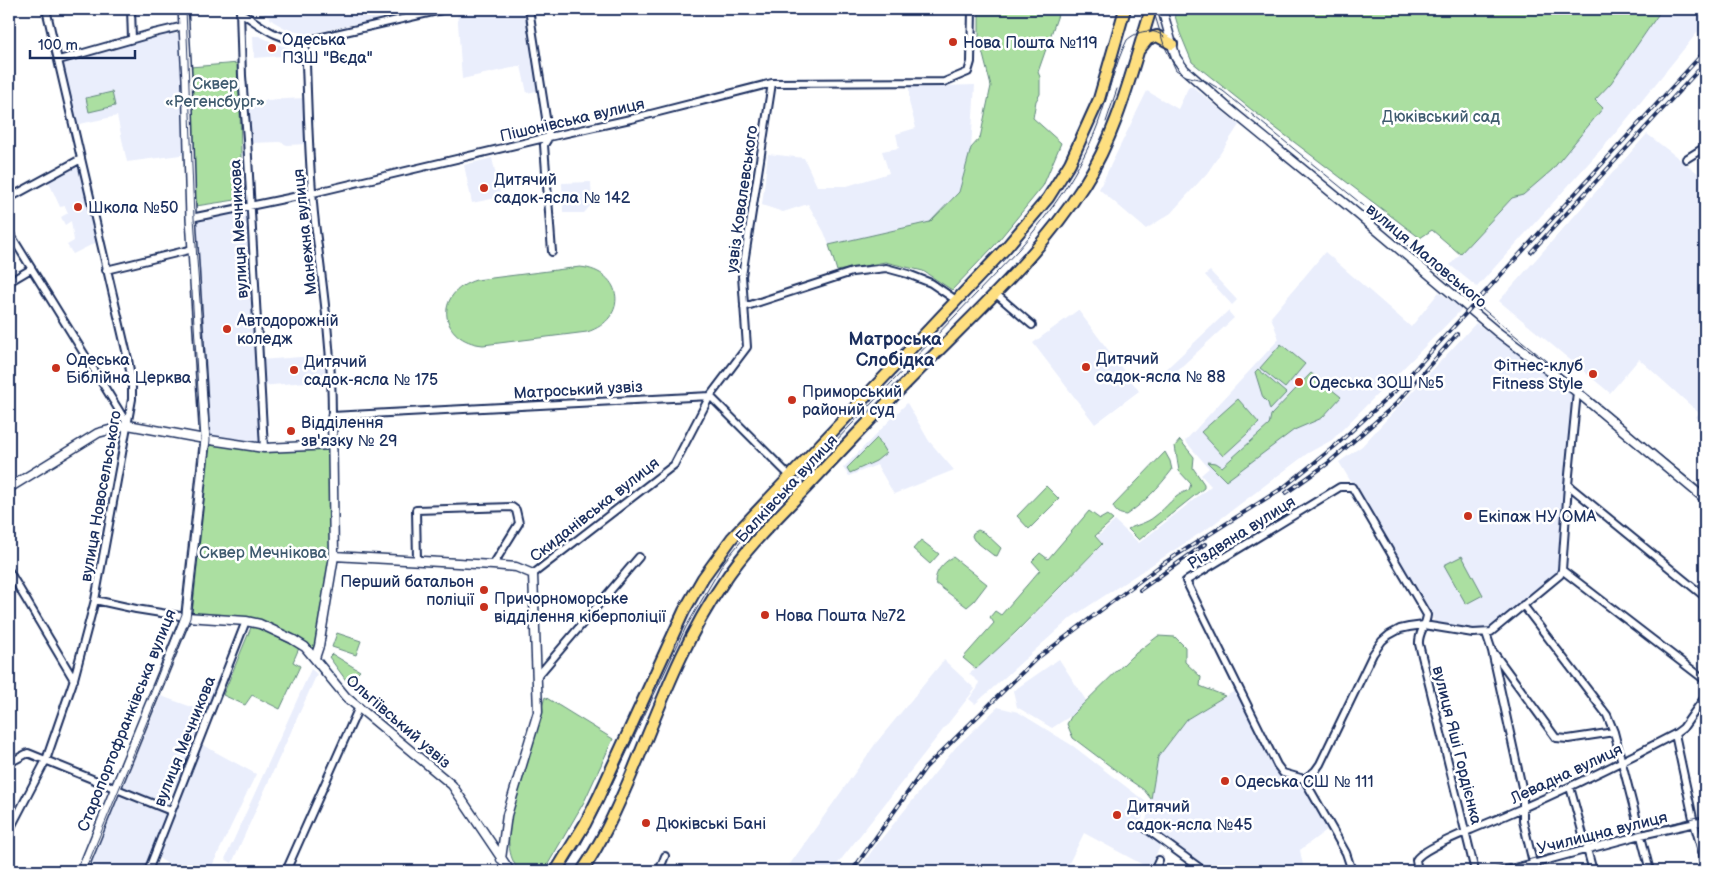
<svg xmlns="http://www.w3.org/2000/svg" width="1714" height="880" font-family="'Balsamiq Sans',sans-serif">
<style>
.built{fill:#eaeefc}
.green{fill:#abdfa1;stroke:#638780}
.lines{fill:none;stroke-linecap:round;stroke-linejoin:round}
.minor-casing{stroke:#1b2f5e;stroke-width:10}
.tertiary-casing{stroke:#1b2f5e;stroke-width:11}
.secondary-casing{stroke:#1b2f5e;stroke-width:12}
.primary-casing{stroke:#1b2f5e;stroke-width:14}
.minor{stroke:#fff;stroke-width:6}
.tertiary{stroke:#fff;stroke-width:8}
.secondary{stroke:#fff;stroke-width:9}
.primary{stroke:#fedf80;stroke-width:10}
.tram{stroke:#1b2f5e;stroke-width:1}
.rail-casing{stroke:#1b2f5e;stroke-width:4}
.rail{stroke:#fff;stroke-width:2;stroke-dasharray:5.5;stroke-linecap:butt}
.poi-dot{fill:#c8321e;stroke:#fff;stroke-width:2}
.labels{text-anchor:middle;stroke-width:5;stroke-linejoin:round;paint-order:stroke}
.poi-label{font-size:16px;fill:#1b2f5e;stroke:#fff;text-anchor:start}
.park-label{font-size:16px;fill:#3f5b6f;stroke:#fff}
.street-label{font-size:16px;fill:#1b2f5e;stroke:#fff}
.neighbourhood-label{font-size:18px;font-weight:bold;fill:#1b2f5e;stroke:#fff}
</style>
<rect width="100%" height="100%" fill="#fff"/>
<filter id="ink" filterUnits="userSpaceOnUse"><feTurbulence type="fractalNoise" baseFrequency=".02" numOctaves="2"/><feDisplacementMap in="SourceGraphic" scale="10" xChannelSelector="R" yChannelSelector="G"/><feConvolveMatrix kernelMatrix="1 2 1 2 8 2 1 2 1" color-interpolation-filters="sRGB"/></filter>
<g filter="url(#ink)">
<path class="built" d="M259,9H423L314,33L304,34L285,28L274,22Z
M457,9H528L541,90L527,93L521,66L462,79Z
M1662,9H1705V23L1614,135L1477,287L1450,265L1512,198L1523,195L1602,108L1595,101L1611,83Z
M153,33L184,34L188,154L127,162L117,116L75,125L60,61Z
M253,36H259L276,44L295,49V55L254,58Z
M975,85L971,148L959,192L930,222L829,245L824,232L808,204L783,212L762,205L768,154L804,158L817,186H847L870,179L889,173L882,151L899,148L896,134L916,128L909,102V87Z
M1189,86H1192L1239,125L1208,172L1171,213L1146,229L1099,189L1147,91L1178,109Z
M304,98L306,144L287,145L280,142L248,143L246,101Z
M1647,134L1699,174L1705,166V425L1696,417L1699,413L1639,359L1610,393L1499,301Z
M492,158L501,197L472,203L464,165Z
M81,160L99,241L73,254L67,245L74,241L71,221L65,225L61,217L68,213L65,206L60,207L47,178Z
M591,182L592,204L584,213H563L562,183Z
M250,207L263,447L205,439L192,219Z
M1325,252L1411,327L1439,292L1462,309L1332,440L1308,453L1211,526L1072,617L975,704L969,699L977,689L979,682L969,674L1017,633L1103,544L1097,537L1115,521L1139,543L1211,486L1201,475L1209,468L1185,441L1279,339L1271,317Z
M1210,271L1237,300L1232,305L1205,275Z
M1078,310L1139,391L1095,424L1033,343Z
M1228,311L1234,318L1168,379L1163,372Z
M1476,323L1574,394L1560,570L1558,574L1491,629L1438,627L1339,462L1362,446Z
M328,355V381L306,382L261,386L260,360Z
M907,403L929,441L954,470L894,494L877,465L849,476L843,468Z
M1059,659L1087,702L1072,715L1052,728L1017,707L1013,691Z
M944,660L975,689L832,871H785L876,743Z
M311,669L317,674L232,863L225,859Z
M215,682L219,683L178,786L174,785L166,805L122,788L161,696L203,711Z
M1238,689L1279,769L1288,779L1302,783L1328,829L1300,850L1303,866L1299,869L1300,871H1204L1145,827L1158,757L1187,719Z
M998,707L1018,712L1073,746L1146,802L1140,829L1161,845L1149,868L1084,833L1065,871H858L874,848L956,747Z
M199,743L256,774L210,870L204,867L202,871H179L157,857Z
M114,794L168,815L147,871H111L87,862Z"/>
<path class="green" d="M979,9H1060L1038,72L1040,77V94L1036,101L1033,118L1061,143L1043,186L994,246L952,290L923,271L885,262L837,271L829,245L930,222L959,192L971,148L980,138L991,86L979,39Z
M1173,9H1662L1611,83L1595,100L1603,108L1552,170L1523,195L1512,198L1460,254L1432,230L1420,238L1252,110L1192,62L1180,33Z
M239,63L242,199L196,206L190,67Z
M112,92L115,106L89,112L86,98Z
M580,267C624,271 629,319 587,332L483,345C439,341 433,293 476,280Z
M1281,344L1305,364L1285,388L1260,368Z
M1258,369L1286,393L1270,410L1268,403L1263,398L1255,372Z
M1311,373L1341,397L1322,418L1294,430L1226,481L1207,462L1216,463L1222,467L1269,425L1271,415Z
M1238,399L1259,423L1223,456L1201,432Z
M877,438L886,453L876,461L850,473L847,468Z
M205,440L264,448L332,445L334,556L315,658L309,650L260,624L190,618Z
M1180,440L1194,457L1193,468L1204,484V488L1139,540L1128,529C1136,525 1147,523 1154,517C1168,507 1172,496 1189,490L1191,484L1179,471L1175,446Z
M1165,452L1170,461L1172,470C1159,487 1144,503 1126,515C1119,514 1116,513 1113,506Z
M1046,486L1059,499L1029,529L1017,516Z
M1089,511L1100,519L1107,515L1113,520L1095,536L1102,544L1016,632L976,669L963,658L994,623L990,617L995,611L1001,615L1040,570L1032,561L1040,553L1048,559Z
M978,530L985,533L1001,548L997,556L993,555L974,540L972,536L973,533Z
M921,540L939,554L930,564L913,549Z
M1462,556L1483,595L1466,604L1444,565Z
M953,557L987,584L974,601L967,607L935,583C935,571 943,563 953,557Z
M252,625L299,648L293,662L300,666L280,709L252,695L245,705L223,695Z
M337,633L361,641L356,655L332,647Z
M1158,636L1175,637L1185,647V662L1201,677L1200,686L1225,696L1187,719L1158,757L1151,799L1144,790L1122,775L1073,738L1067,724L1072,715L1131,657Z
M332,654L360,671L348,683L329,657Z
M545,697L613,739L584,802L548,864L543,871H520C506,857 508,834 510,815Z"/>
<g class="lines">
<defs>
<path id="minor" d="M131,9L132,39
M240,9L242,76L247,139L264,448
M529,9L549,137L544,145L552,252
M240,12C265,28 275,39 305,41L446,9
M305,41C308,102 308,163 315,223C323,287 332,351 332,416L710,396L791,477
M59,60L154,33L184,26
M1686,159L1705,147
M9,198L81,159
M191,218L313,193L549,137L635,118L772,83L944,82L968,72L971,62L972,9
M9,232L128,425
M106,270L193,249
M9,282L31,269
M996,294L1032,325
M744,307L852,272L886,268L908,274L931,283L956,300
M1568,485L1705,597
M417,560L416,510L512,507L516,510L519,523L493,565
M1562,570L1705,680
M9,571L74,680
M533,574L674,465L710,396L747,347L742,276L772,83
M95,600L136,609L186,617
M1523,605L1607,715L1614,732L1650,871
M1486,633L1492,651L1523,792V821L1535,871
M1494,653L1556,738L1568,739L1614,732
M537,677L639,557
M1675,734L1694,823L1705,862
M9,763L28,753L171,811
M1304,779L1283,773L1277,765L1186,581L1340,487H1352L1427,615C1426,626 1418,633 1419,644L1475,871
M1304,779L1315,771L1320,764L1373,654L1382,641L1389,635L1400,629L1409,627L1424,625L1473,633L1491,632L1560,575L1562,570L1568,485L1577,392
M1304,779L1346,853L1352,871
M1570,787L1593,871
M1144,827L1204,871
M9,831L46,760L74,679L95,600L132,399V383L128,359L46,9
M148,871L246,621
M286,871L359,707
M659,871L665,856
M1154,871L1159,860
M1418,871L1416,860C1421,850 1461,834 1473,829C1542,801 1609,769 1675,734L1683,728L1705,697
M1506,871L1641,835L1705,821"/>
<path id="tertiary" d="M1162,9L1176,58L1185,70L1227,107L1354,211L1496,331L1577,392L1705,499
M9,488L98,433L128,425L210,440L264,448L332,445
M334,556L493,565L516,567L533,574L538,712L507,815L501,859
M186,617L246,621L260,624L292,639L305,647L346,697L452,785L510,871
M315,658L319,646L334,556L332,416"/>
<path id="secondary" d="M82,871L186,617L205,440L191,218L187,79L183,9"/>
<path id="primary" d="M1140,49L1148,39L1157,36L1172,44
M556,871L585,824L599,796L684,611L703,578L732,538L1005,249L1048,198L1070,163L1099,99L1125,9
M582,871C602,842 616,810 630,778C658,712 682,642 723,583C746,548 777,518 806,488C847,444 888,401 930,359C985,304 1042,251 1084,185C1118,132 1132,69 1151,9"/>
</defs>
<use href="#minor" class="minor-casing"/>
<use href="#tertiary" class="tertiary-casing"/>
<use href="#secondary" class="secondary-casing"/>
<use href="#primary" class="primary-casing"/>
<use href="#minor" class="minor"/>
<use href="#tertiary" class="tertiary"/>
<use href="#secondary" class="secondary"/>
<use href="#primary" class="primary"/>
<path class="tram" d="M1153,9L1164,45L1176,70L1186,76L1206,81L1223,91L1364,206L1420,257L1705,492
M1106,122L1117,89
M148,700L182,614L201,439L192,291
M85,871L190,618L210,440L194,218L186,9
M564,871L580,846L603,803L686,627L724,562L747,534L1018,250C1051,212 1080,172 1098,124C1108,97 1114,66 1127,40C1137,31 1153,27 1164,37
M1484,871L1705,815"/>
<defs>
<path id="rail" d="M1531,252L1705,63
M1286,493L1327,464L1396,404L1457,334
M1140,590L1205,544
M852,871L925,768L1035,660L1161,565L1284,487L1335,446L1395,391L1705,51"/>
</defs>
<use href="#rail" class="rail-casing"/>
<use href="#rail" class="rail"/>
</g>
</g>
<g class="poi-dot">
<circle cx="953" cy="42" r="5"/>
<circle cx="272" cy="48" r="5"/>
<circle cx="484" cy="188" r="5"/>
<circle cx="78" cy="207" r="5"/>
<circle cx="227" cy="329" r="5"/>
<circle cx="1086" cy="367" r="5"/>
<circle cx="56" cy="368" r="5"/>
<circle cx="294" cy="370" r="5"/>
<circle cx="1593" cy="374" r="5"/>
<circle cx="1299" cy="382" r="5"/>
<circle cx="792" cy="400" r="5"/>
<circle cx="291" cy="431" r="5"/>
<circle cx="1468" cy="516" r="5"/>
<circle cx="484" cy="590" r="5"/>
<circle cx="484" cy="607" r="5"/>
<circle cx="765" cy="615" r="5"/>
<circle cx="1225" cy="781" r="5"/>
<circle cx="1117" cy="815" r="5"/>
<circle cx="646" cy="823" r="5"/>
</g>
<g class="labels">
<g class="poi-label">
<text x="282" y="45">Одеська<tspan x="282" dy="18">ПЗШ "Вєда"</tspan></text>
<text x="963" y="48">Нова Пошта №119</text>
<text x="494" y="185">Дитячий<tspan x="494" dy="18">садок-ясла № 142</tspan></text>
<text x="88" y="213">Школа №50</text>
<text x="237" y="326">Автодорожній<tspan x="237" dy="18">коледж</tspan></text>
<text x="1096" y="364">Дитячий<tspan x="1096" dy="18">садок-ясла № 88</tspan></text>
<text x="66" y="365">Одеська<tspan x="66" dy="18">Біблійна Церква</tspan></text>
<text x="304" y="367">Дитячий<tspan x="304" dy="18">садок-ясла № 175</tspan></text>
<text x="1583" y="371" text-anchor="end">Фітнес-клуб<tspan x="1583" dy="18">Fitness Style</tspan></text>
<text x="1309" y="388">Одеська ЗОШ №5</text>
<text x="802" y="397">Приморський<tspan x="802" dy="18">районий суд</tspan></text>
<text x="301" y="428">Відділення<tspan x="301" dy="18">зв'язку № 29</tspan></text>
<text x="1478" y="522">Екіпаж НУ ОМА</text>
<text x="474" y="587" text-anchor="end">Перший батальон<tspan x="474" dy="18">поліції</tspan></text>
<text x="494" y="604">Причорноморське<tspan x="494" dy="18">відділення кіберполіції</tspan></text>
<text x="775" y="621">Нова Пошта №72</text>
<text x="1235" y="787">Одеська СШ № 111</text>
<text x="1127" y="812">Дитячий<tspan x="1127" dy="18">садок-ясла №45</tspan></text>
<text x="656" y="829">Дюківські Бані</text>
</g>
<g class="park-label">
<text x="215" y="89">Сквер<tspan x="215" dy="18">«Регенсбург»</tspan></text>
<text x="1441" y="122">Дюківський сад</text>
<text x="263" y="558">Сквер Мечнікова</text>
</g>
<g class="street-label">
<text transform="translate(572 119) rotate(-13)" y="6">Пішонівська вулиця</text>
<text transform="translate(741 199) rotate(-82)" y="6">узвіз Ковалевського</text>
<text transform="translate(238 229) rotate(-93)" y="6">вулиця Мечникова</text>
<text transform="translate(304 232) rotate(-96)" y="6">Манежна вулиця</text>
<text transform="translate(1427 255) rotate(40)" y="6">вулиця Маловського</text>
<text transform="translate(578 389) rotate(-3)" y="6">Матроський узвіз</text>
<text transform="translate(786 488) rotate(-47)" y="6">Балківська вулиця</text>
<text transform="translate(100 496) rotate(-80)" y="6">вулиця Новосельського</text>
<text transform="translate(594 509) rotate(-38)" y="6">Скиданівська вулиця</text>
<text transform="translate(1241 532) rotate(-32)" y="6">Різдвяна вулиця</text>
<text transform="translate(126 720) rotate(-68)" y="6">Старопортофранківська вулиця</text>
<text transform="translate(399 721) rotate(41)" y="6">Ольгіївський узвіз</text>
<text transform="translate(184 741) rotate(-68)" y="6">вулиця Мечникова</text>
<text transform="translate(1458 745) rotate(76)" y="6">вулиця Яші Гордієнка</text>
<text transform="translate(1566 773) rotate(-25)" y="6">Левадна вулиця</text>
<text transform="translate(1602 832) rotate(-14)" y="6">Училищна вулиця</text>
</g>
<g class="neighbourhood-label">
<text x="895" y="345">Матроська<tspan x="895" dy="21">Слобідка</tspan></text>
</g>
</g>
<rect width="1714" height="880" fill="none" stroke="#fff" stroke-width="30"/>
<rect x="15" y="15" width="1684" height="850" fill="none" stroke="#1b2f5e" stroke-width="2" filter="url(#ink)"/>
<path d="M30 50v8h105v-8" fill="none" stroke="#1b2f5e" stroke-width="2.5"/>
<text x="38" y="50" font-size="15" fill="#1b2f5e" stroke="#ffffff" stroke-width="4" paint-order="stroke">100 m</text>
</svg>
